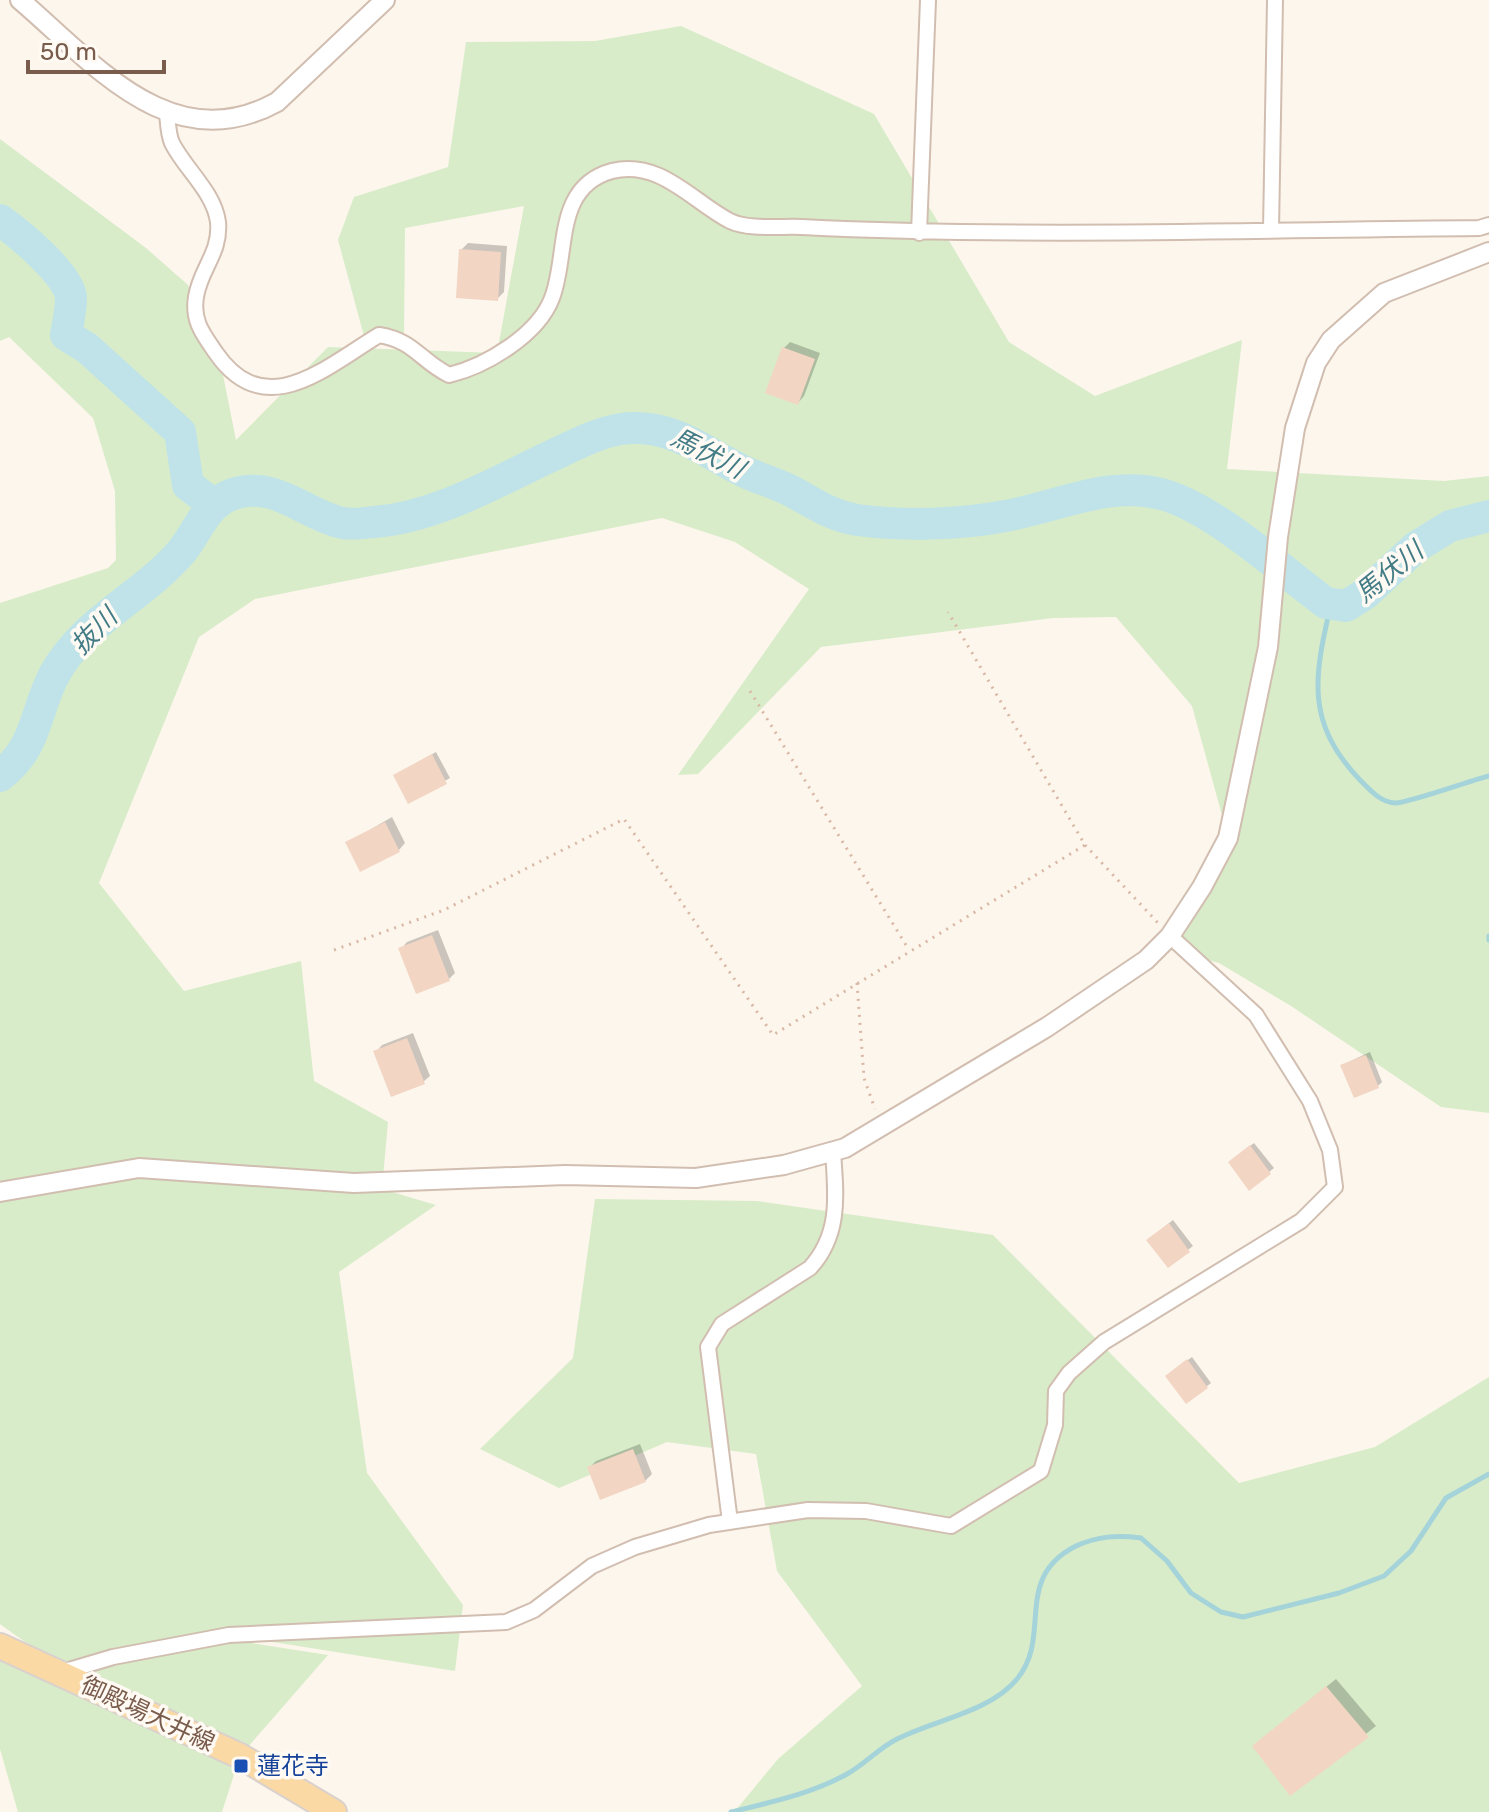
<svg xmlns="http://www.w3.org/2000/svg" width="1489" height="1812" font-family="Rubik,'Noto Sans JP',sans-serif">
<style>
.green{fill:#d8ecc9}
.shadow{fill:#0003}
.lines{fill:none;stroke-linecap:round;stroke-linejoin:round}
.stream{stroke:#a5d3da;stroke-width:5}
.river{stroke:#bfe3e8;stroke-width:32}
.building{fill:#f3d5c3}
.minor-casing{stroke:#d1beb0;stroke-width:18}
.tertiary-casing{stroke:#d1beb0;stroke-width:22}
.primary-casing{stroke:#dad1cd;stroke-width:28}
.path{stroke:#d9b8a5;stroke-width:3;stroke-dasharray:2 6;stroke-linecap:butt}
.minor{stroke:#fff;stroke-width:14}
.tertiary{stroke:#fff;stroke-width:18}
.primary{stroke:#fbd9a5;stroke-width:24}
.transit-dot{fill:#1a4fb4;stroke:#fffaf3;stroke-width:3}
.labels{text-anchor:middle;stroke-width:7;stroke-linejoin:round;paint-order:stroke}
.street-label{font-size:24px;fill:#7a5c4d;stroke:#fffaf3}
.transit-label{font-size:24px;fill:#164399;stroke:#fffaf3;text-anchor:start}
.water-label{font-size:26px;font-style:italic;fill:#437c86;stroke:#fffaf3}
</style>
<rect width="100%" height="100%" fill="#fdf6ec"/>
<path class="green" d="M681,26L874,114L1009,342L1095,396L1242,340L1227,469L1444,481L1489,476V1113L1441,1107L1291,1006L1219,963L1171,950L1228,837L1192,706L1116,617L1053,618L821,647L698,774L678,775L809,589L735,542L662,518L255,599L199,637L99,883L184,991L301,961L314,1081L388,1122L382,1189L436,1205L339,1272L367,1473L463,1605L455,1671L229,1635L98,1668L238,1641L328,1655L240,1756L222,1812H18L0,1749V1643L57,1665L0,1624V603L108,568L116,560L115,491L93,418L9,337L0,341V139L146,248L188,285L220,360L236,440L328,347L497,353L524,206L405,228L404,339L364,336L338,240L354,197L448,167L466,42L595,41Z
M595,1199L757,1201L993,1235L1239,1483L1375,1447L1489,1377V1812H727L735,1811L778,1759L862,1686L777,1571L756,1454L667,1442L559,1488L480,1449L573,1358Z"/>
<path class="shadow" d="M468,243L507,246L504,292L497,299L461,250Z
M790,342L820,353L804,396L798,403L784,348Z
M436,752L450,778L409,801L395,775Z
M392,817L405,843L399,850L347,843Z
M438,930L455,973L448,980L401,949L407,942Z
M413,1033L430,1076L423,1082L376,1052L382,1045Z
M1370,1052L1382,1082L1378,1086L1342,1065Z
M1254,1143L1274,1168L1250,1188L1234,1158Z
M1173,1220L1193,1246L1168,1265L1153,1236Z
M1192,1357L1211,1383L1187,1402L1171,1372Z
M640,1444L652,1474L645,1481L590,1467L596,1461Z
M1336,1679L1376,1726L1291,1793L1263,1738Z"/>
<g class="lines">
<path class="stream" d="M1331,604C1314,677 1305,722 1360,780C1369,789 1380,802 1395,803C1406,804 1472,780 1489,776
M1489,936V940
M731,1812C771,1802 811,1794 847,1774C865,1764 879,1748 897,1739C934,1720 990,1712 1017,1679C1053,1636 1012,1578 1076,1546C1098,1536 1117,1535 1141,1538L1167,1561L1191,1593L1221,1612L1243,1617L1339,1593L1384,1576L1411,1551L1446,1498L1489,1474"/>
<path class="river" d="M0,220C18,233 70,275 71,298C71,310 68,323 66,335L87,348L180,432L188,485L214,505
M0,776C38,746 34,714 54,675C84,620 143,597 182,551C198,531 206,503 233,494C276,480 305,515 343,523C352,525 365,523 374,522C436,517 494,483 549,457C571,447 596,433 621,429C670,422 702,451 743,471C759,479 777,483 793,492C815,504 832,516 857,520C903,526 959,525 1005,516C1058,507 1110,479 1165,495C1217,511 1281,570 1326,603L1346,606L1365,594L1416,547L1450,526L1489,516"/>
</g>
<path class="building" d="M459,249L501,252L498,301L456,298Z
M782,347L815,359L798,405L765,393Z
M432,754L447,784L408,804L393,775Z
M385,822L400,852L360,872L345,842Z
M432,935L450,981L416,994L398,948Z
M407,1038L425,1084L391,1097L373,1051Z
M1366,1055L1379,1088L1354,1098L1340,1065Z
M1250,1145L1271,1174L1249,1191L1228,1162Z
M1169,1223L1190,1252L1168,1268L1146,1240Z
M1187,1359L1208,1388L1186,1404L1165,1376Z
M633,1449L646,1482L600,1500L587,1467Z
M1326,1686L1369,1737L1290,1796L1252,1746Z"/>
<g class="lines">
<defs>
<path id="minor" d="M167,113C168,122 168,134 172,143C185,169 214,192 218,222C221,253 200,269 196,297C192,321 203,334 216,353C265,424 326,367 379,335C415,341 419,360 449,375C486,366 538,335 552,298C569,254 553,187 612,171C660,159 693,202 730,221C748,230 782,226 802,227C1027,238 1254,230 1479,228L1489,225
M1271,230L1275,0
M919,233L928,0
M730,1522L708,1347L722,1324L810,1268C841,1234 836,1195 833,1152
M59,1673L113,1657L229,1635L506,1622L534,1610L592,1566L635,1547L709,1525L808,1510L866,1511L951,1526L1041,1471L1055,1425L1056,1391L1069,1373L1104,1342L1301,1221L1335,1187L1330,1150L1310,1101L1256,1015L1170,936"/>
<path id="tertiary" d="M20,0C94,63 171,160 277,102L385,0
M0,1192L139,1168L354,1183L565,1175L696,1178L784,1165L845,1148L1047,1027L1146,960L1170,936L1202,887L1228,838L1268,647L1278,537L1295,428L1316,363L1331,340L1384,293L1489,252"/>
<path id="primary" d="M0,1646L240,1756L334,1812"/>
</defs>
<use href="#minor" class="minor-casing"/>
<use href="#tertiary" class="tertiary-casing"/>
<use href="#primary" class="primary-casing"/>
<path class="path" d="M750,691L909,950
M1085,845L1159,924
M334,950L444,910L624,819L773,1035L1085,845L948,612
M857,983L864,1078L875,1109"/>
<use href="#minor" class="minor"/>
<use href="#tertiary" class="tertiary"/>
<use href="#primary" class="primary"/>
</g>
<rect class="transit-dot" x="233" y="1758" width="16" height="16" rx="4"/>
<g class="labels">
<g class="street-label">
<text transform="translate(148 1714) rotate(25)" y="8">御殿場大井線</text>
</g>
<g class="transit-label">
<text x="257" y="1774">蓮花寺</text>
</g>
<g class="water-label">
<text transform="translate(708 453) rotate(27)" y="9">馬伏川</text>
<text transform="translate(1389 572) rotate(-39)" y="9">馬伏川</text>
<text transform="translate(94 631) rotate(-45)" y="9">抜川</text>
</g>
</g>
<path d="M28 60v12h136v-12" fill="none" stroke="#7a5c4d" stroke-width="4"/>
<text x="40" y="60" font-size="24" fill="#7a5c4d" stroke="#fffaf3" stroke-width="6" paint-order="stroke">50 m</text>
</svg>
